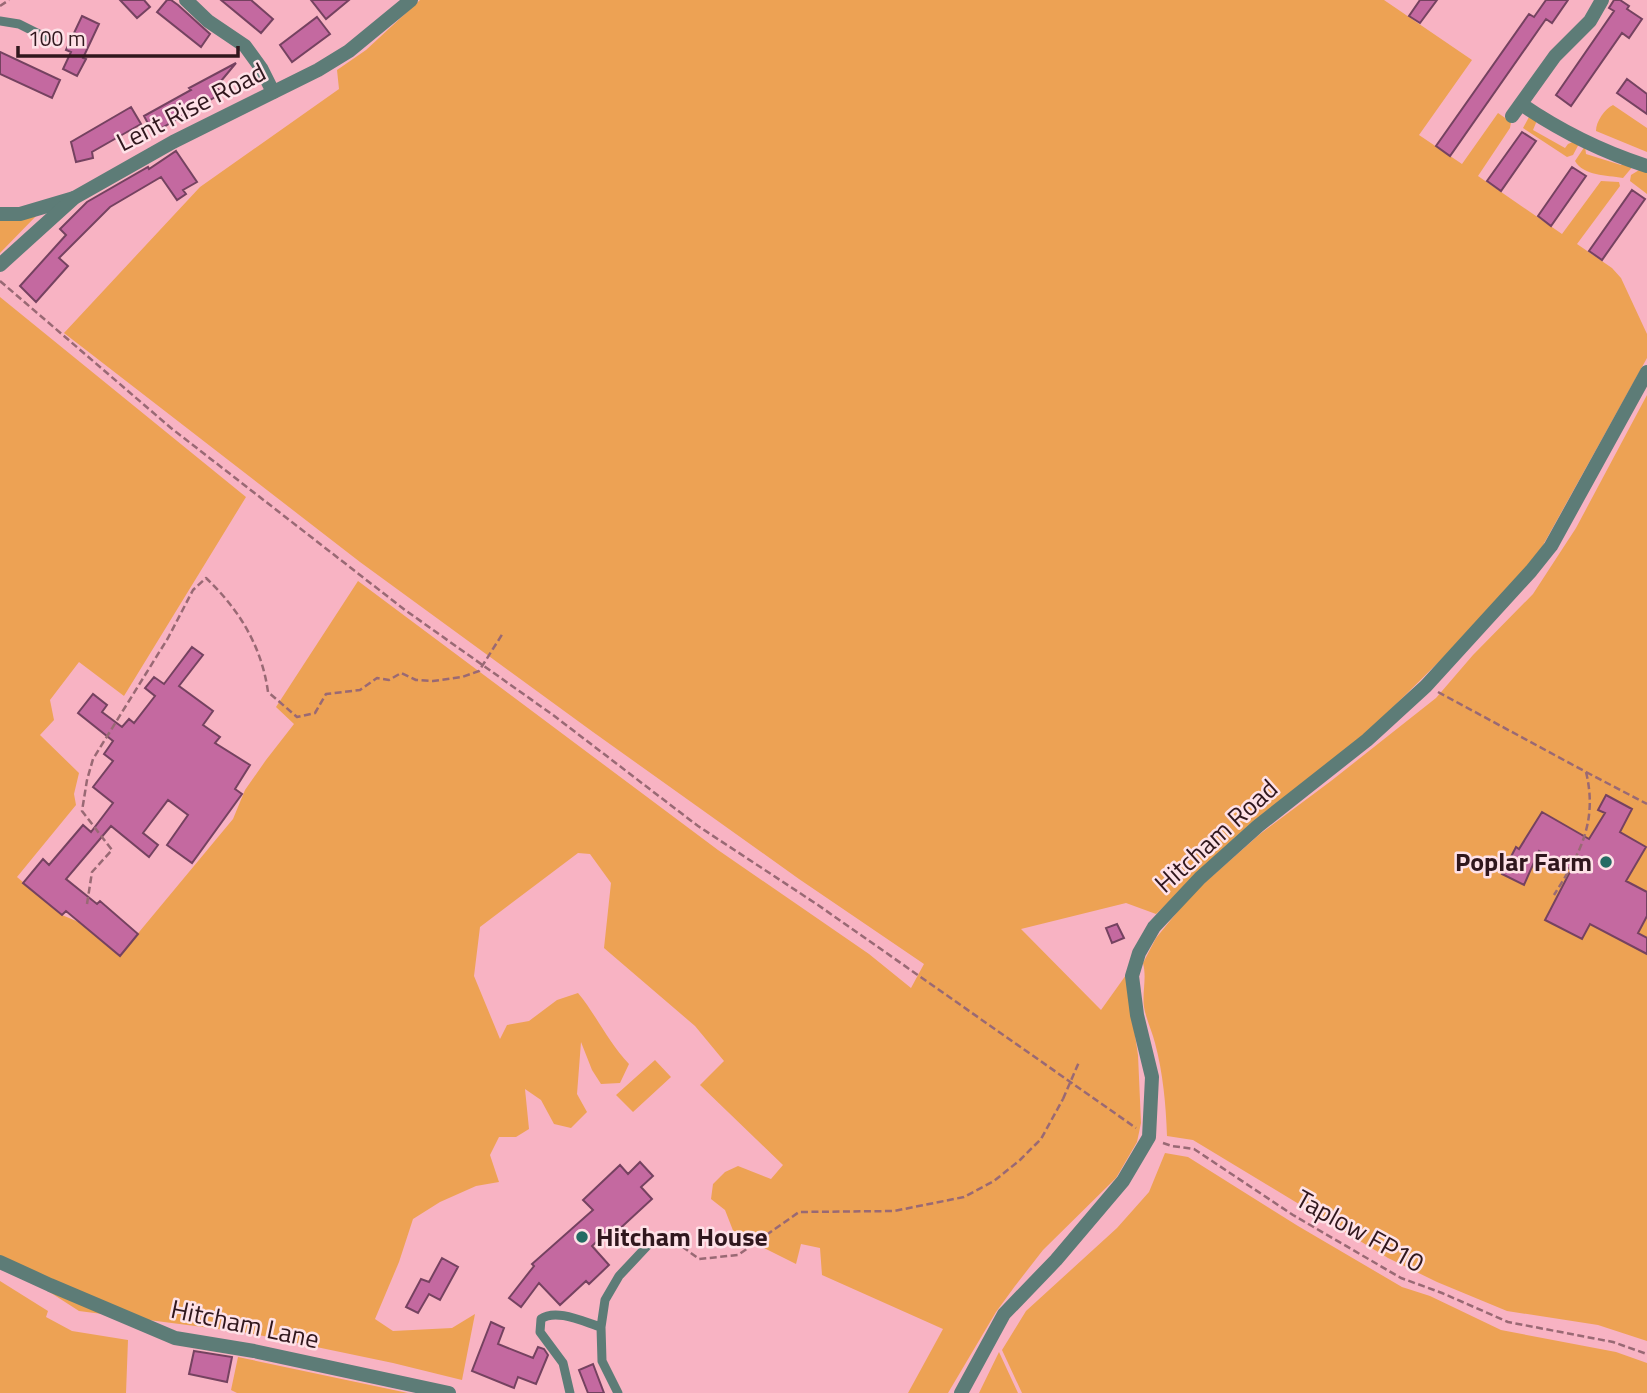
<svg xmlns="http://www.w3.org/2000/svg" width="1647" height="1393" font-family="'Titillium Web',sans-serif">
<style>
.green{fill:#eda254}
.building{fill:#c469a0;stroke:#754260;stroke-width:2}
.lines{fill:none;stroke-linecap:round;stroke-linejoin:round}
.path{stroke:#996974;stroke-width:2.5;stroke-dasharray:7 3.5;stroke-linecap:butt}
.service{stroke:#5d7c77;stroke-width:9}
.minor{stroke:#5d7c77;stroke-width:14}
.tertiary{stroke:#5d7c77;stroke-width:14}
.path-bridge{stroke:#996974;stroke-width:2.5;stroke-dasharray:7 3.5;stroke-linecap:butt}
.poi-dot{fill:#246c64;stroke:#fee1e7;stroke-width:2.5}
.labels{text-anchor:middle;stroke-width:5;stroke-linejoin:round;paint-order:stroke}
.street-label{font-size:26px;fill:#30171d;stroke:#fee1e7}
.poi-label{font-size:26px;font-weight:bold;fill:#30171d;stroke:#fee1e7;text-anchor:end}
</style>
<rect width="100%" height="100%" fill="#f8b3c3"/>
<path class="green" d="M420,0H1384L1472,60L1419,135L1462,164L1498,113L1511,122L1510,128L1478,176L1562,234L1601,181L1619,182L1620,186L1577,244L1612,268L1621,278L1647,334V358L1542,547L1498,603L1362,738L1266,812L1156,914L1126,903L1021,929L1101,1010L1126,975L1138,1055L1141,1123L1137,1142L1116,1178L1043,1250L1015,1286L996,1312L948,1393H908L943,1329L822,1275L820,1248L801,1244L796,1264L734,1233L725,1210L711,1199L713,1184L725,1172L738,1166L771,1179L783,1165L700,1085L724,1061L695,1026L604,948L611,883L590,854L578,853L480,927L474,976L500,1039L507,1025L529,1021L557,1000L578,993C597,1016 608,1042 629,1064L620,1083L601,1084L592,1070L581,1042L577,1094L587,1112L571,1128L554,1124L541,1100L525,1089L529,1129L516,1137H499L490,1155L499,1182L476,1186L440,1202L413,1219L399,1262L375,1319L393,1331L452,1328L475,1314L462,1380L393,1363L249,1333L79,1311L0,1260V297L246,497L124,696L79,662L50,700L54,720L40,735L79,773L74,794L76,805L17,877L62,915L81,923L120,955L233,819L245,790L266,760L294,724L276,707L358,581L718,850L869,954L911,988L924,964L799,879L593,732L360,562L64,333L200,187L339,89L337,70L366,50Z
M1613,105L1647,128V152L1596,131C1596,121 1605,109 1613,105Z
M1529,117L1538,118L1533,130L1565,148L1568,144L1577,140L1580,142L1573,155L1567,157L1523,128Z
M1585,146L1586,154L1621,165L1626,161L1634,165L1623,178C1606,175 1584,176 1575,161Z
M1644,167L1647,168V194L1630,181L1631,175Z
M0,212L39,213L0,253Z
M1647,395V1341L1598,1325L1507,1311L1437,1282L1388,1258L1193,1140L1167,1136C1166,1105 1163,1073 1155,1043C1152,1031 1146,1019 1144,1007C1142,992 1147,978 1143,963L1156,938L1192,894L1260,834L1331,781L1436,698L1473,655L1533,594L1576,528Z
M655,1060L671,1077L633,1112L616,1095Z
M1165,1153L1188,1157L1298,1226L1402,1287L1430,1296L1501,1330L1616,1352L1647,1363V1393H1022L1002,1350L1026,1311L1117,1228L1149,1192Z
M0,1281L48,1311L46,1317L72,1331L128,1340L126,1393H0Z
M999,1352L1018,1393H979Z
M238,1357L408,1393H237L231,1390Z"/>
<path class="building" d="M120,0H144L150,7L137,18Z
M167,0H171L178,5L210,34L201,47L157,12Z
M221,0H251L273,19L261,33Z
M311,0H349L326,19Z
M1420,0H1437L1420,23L1409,16Z
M1546,0H1568L1552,23L1546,19L1450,156L1436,146L1529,14L1534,17Z
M1614,0H1620L1629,6L1627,9L1642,19L1629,38L1622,33L1571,106L1556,95L1614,11L1609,8Z
M82,16L99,24L83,58L86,59L77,76L63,69L71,52L66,50Z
M317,17L330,34L292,62L280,45Z
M0,52L60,80L52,98L0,74Z
M236,63L216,87L222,93L153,133L144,116L191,90L189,88Z
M1627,79L1647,94V114L1617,93Z
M131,107L141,124L92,152L93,158L76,162L71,142Z
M1522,132L1536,141L1501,191L1487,181Z
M176,151L197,182L183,190L186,194L177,200L161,177L110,207L59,258L68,266L36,302L20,286L66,235L60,229L87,202L148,167L149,169Z
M1572,167L1586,176L1551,226L1538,216Z
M1632,190L1645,199L1602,260L1589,251Z
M192,647L203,655L179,686L213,711L203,725L220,737L215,743L250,765L235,789L242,794L192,863L167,845L188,815L168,800L143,833L158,845L149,857L111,826L66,879L97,904L100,901L138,934L120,956L66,911L62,915L23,883L43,859L49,865L83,825L91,832L113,803L93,787L113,761L104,754L113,741L78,713L93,694L107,705L102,712L122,727L129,719L134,723L155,696L145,688L154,677L164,684Z
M1606,795L1632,809L1620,832L1646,847L1626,881L1647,892V916L1638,933L1647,938V954L1590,924L1582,939L1545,920L1571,870L1539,851L1524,885L1502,874L1516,847L1519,849L1542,812L1589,839L1605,813L1598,810Z
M1117,924L1124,938L1112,943L1106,928Z
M640,1162L653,1176L641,1187L652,1199L614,1234L610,1229L592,1246L609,1265L589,1284L586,1281L560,1305L539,1283L521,1307L509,1298L534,1266L532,1264L593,1210L583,1200L620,1165L628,1174Z
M442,1258L458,1267L440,1300L429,1294L418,1313L406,1307L421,1279L429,1282Z
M491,1322L504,1328L498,1344L533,1358L538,1347L544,1349L548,1355L536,1384L518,1377L514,1388L472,1371Z
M194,1351L232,1357L227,1382L189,1374Z
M593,1364L604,1393H588L579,1370Z"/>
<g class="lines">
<path class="path" d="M0,6L9,0
M0,281L171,428L405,610L553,715L698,826L818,905L1136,1128
M1438,692L1586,772C1598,821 1580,854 1554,895
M1586,772L1647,804
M87,904L92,872L112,850L82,811L87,780L93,759L168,638L193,590L206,578C239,609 262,647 268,692L297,717L315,713L326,694L360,690L377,678L389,680L401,673L416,680L433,681L462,677L479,671L503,633
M1163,1143L1172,1146L1194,1149L1293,1215L1401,1278L1442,1293L1508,1322L1613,1342L1647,1354
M657,1238L664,1233L699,1259L738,1255L799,1212L894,1211L964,1197L994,1181L1020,1160L1041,1139L1063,1099"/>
<path class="service" d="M0,21L19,24L45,37
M570,1393L563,1363L540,1332L541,1319C556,1308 584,1322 601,1327
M618,1393L602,1361L601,1327L605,1300L619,1276L649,1244"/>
<path class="minor" d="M186,0L208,21L245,46L261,68L273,92
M1521,104C1559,130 1603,152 1647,166
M1512,116L1555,56L1590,21L1602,0
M0,214H20L74,198
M0,1262L50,1285L175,1338L254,1351L449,1393
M961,1393L1004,1314L1056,1260L1123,1181L1149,1137L1152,1077L1137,1015L1132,976L1139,953L1154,927L1200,878L1258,826L1367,740L1426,686L1531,571L1551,546L1647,372"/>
<path class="tertiary" d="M0,265L74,198L173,142L318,70L349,51L411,0"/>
<path class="path-bridge" d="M1063,1099L1079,1062"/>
</g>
<g class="poi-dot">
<circle cx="1606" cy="862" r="7"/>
<circle cx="582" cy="1237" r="7"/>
</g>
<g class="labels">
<g class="street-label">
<text transform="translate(191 107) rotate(-27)" y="9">Lent Rise Road</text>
<text transform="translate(1216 836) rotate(-42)" y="9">Hitcham Road</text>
<text transform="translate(1360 1231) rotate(29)" y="9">Taplow FP10</text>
<text transform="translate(245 1324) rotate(12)" y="9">Hitcham Lane</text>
</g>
<g class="poi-label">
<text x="1592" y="871">Poplar Farm</text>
<text x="596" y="1246" text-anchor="start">Hitcham House</text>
</g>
</g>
<path d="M18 46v10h220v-10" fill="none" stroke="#30171d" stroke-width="3.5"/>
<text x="28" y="46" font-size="21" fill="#30171d" stroke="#fee1e7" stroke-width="5" paint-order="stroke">100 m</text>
</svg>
